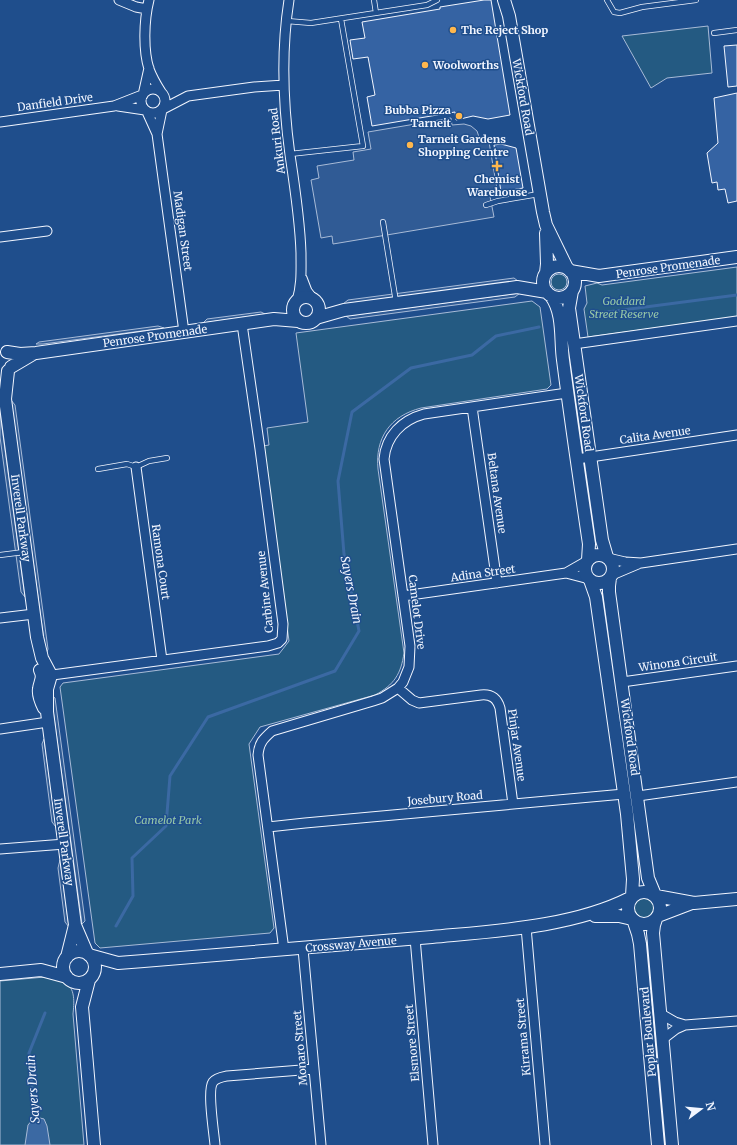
<svg xmlns="http://www.w3.org/2000/svg" width="737" height="1145" font-family="Merriweather,serif">
<style>
.green{fill:#245a82;stroke:#a8bbd7}
.parking{fill:#305b95;stroke:#a8bbd7}
.water{fill:#3b69a3;stroke:#a8bbd7}
.lines{fill:none;stroke-linecap:round;stroke-linejoin:round}
.stream{stroke:#3b69a3;stroke-width:3}
.building{fill:#3563a3;stroke:#f2f6ff}
.lane-casing{stroke:#f2f6ff;stroke-width:6}
.street-casing{stroke:#f2f6ff;stroke-width:11}
.secondary-casing{stroke:#f2f6ff;stroke-width:14}
.lane{stroke:#1f4e8c;stroke-width:4.5}
.street{stroke:#1f4e8c;stroke-width:9}
.secondary{stroke:#1f4e8c;stroke-width:12}
.poi-dot{fill:#ffb74d;stroke:#1f4e8c;stroke-width:1.5}
.labels{text-anchor:middle;stroke-width:3;stroke-linejoin:round;paint-order:stroke}
.poi-label{font-size:11px;font-weight:bold;fill:#f2f6ff;stroke:#1f4e8c;text-anchor:start}
.street-label{font-size:11px;fill:#f2f6ff;stroke:#1f4e8c}
.park-label{font-size:11px;font-style:italic;fill:#97c8a6;stroke:#1f4e8c}
.water-label{font-size:12px;font-style:italic;fill:#f2f6ff;stroke:#1f4e8c}
</style>
<rect width="100%" height="100%" fill="#1f4e8c"/>
<path class="green" d="M708,26L712,73L667,78L651,88L622,36Z
M737,267V317L588,337L584,309L587,303L585,286L597,283L602,285Z
M551 282a8 8 0 1 1 16 0a8 8 0 1 1-16 0Z
M532,301L540,307L551,385L547,389L421,408C390,416 375,438 378,469L404,653C401,674 394,685 375,695L260,727L249,744L274,928L270,933L100,948L95,943L60,687L63,683L279,654L289,641L263,446L269,445L267,428L308,422L296,333Z
M634 908a10 10 0 1 1 20 0a10 10 0 1 1-20 0Z
M45,977C51,978 58,979 64,982C76,987 74,1004 73,1014L84,1145H0V981Z"/>
<path class="parking" d="M451,118L452,125L464,124L471,126L477,131L481,143L489,142L497,189L489,191L494,217L333,244L332,236L321,238L311,180L319,178L317,166L354,160L353,152L371,149L368,132Z
M514,278L518,281L343,304L348,300Z
M520,293L515,297L350,319L346,316Z
M261,312L265,314L203,323L207,319Z
M158,326L164,328L43,344H36L39,342Z
M11,400L15,405L48,649L46,655Z
M0,413L25,597L21,592L0,437Z
M51,695L55,698L85,921L82,924Z
M44,739L56,827L52,822L42,744Z
M60,860L69,927L65,922L58,868Z"/>
<path class="water" d="M40,1118L44,1119L47,1126L50,1145H25L28,1125L33,1119Z"/>
<g class="lines">
<path class="stream" d="M592,314L737,295
M116,926L133,896L132,858L166,826L170,776L208,717L335,671L359,631L344,554L338,481L352,412L411,368L472,355L496,336L539,327
M35,1121L29,1053L45,1013"/>
</g>
<path class="building" d="M484,0H491L510,115L488,119L473,116L456,120L455,112L372,126L367,97L375,95L368,57L353,59L350,40L365,38L362,22L440,9V7Z
M737,45V86L728,87L724,46Z
M737,93V201L728,203L725,189L718,190L717,182L712,183L707,153L718,143L714,98Z
M501,144L516,148L523,188L501,192L494,145Z"/>
<g class="lines">
<defs>
<path id="lane" d="M374,0L376,13
M607,0L614,12L620,13L642,7L696,0
M287,21L311,23L427,5L437,0
M714,33L737,30
M290,154L363,146L341,19
M486,205L498,201L539,194
M383,222L396,302
M98,469L127,464L136,467L149,461L167,458
M0,555L24,552"/>
<path id="street" d="M119,0L136,7L147,9
M149,0C144,20 143,50 149,69C152,77 156,84 161,92
M289,0C281,51 283,104 290,155C295,188 300,220 301,253C301,271 302,283 297,301
M141 101a12 12 0 1 1 24 0a12 12 0 1 1-24 0Z
M143,95L149,68
M118,106L145,110
M163,109L188,96L254,87L284,85
M162,110L157,134L184,332
M147,112L157,134
M0,122L114,106L142,95
M0,237L47,231
M302,278L307,291L313,299
M574,344L737,321
M472,407L497,583
M577,459L737,435
M136,467L162,660
M608,558L625,562L641,563L737,549
M566,573L587,561
M612,575L638,564
M403,596L566,573L589,579
M0,618L34,614
M45,676L268,646L278,643L282,639L283,624L260,449L242,324
M622,682L737,666
M398,688L412,700L419,703L481,695C491,694 497,698 500,708L513,804
M0,729L48,722
M638,796L737,782
M268,827L305,823L624,794
M0,849L65,844
M526,927L545,1145
M415,938L433,1145
M303,949L321,1145
M284,950L258,755C259,743 263,739 272,731L373,701L382,698L398,688L403,682L409,667L410,646L384,459C386,436 402,420 424,414L567,393
M661,1014L675,1022L685,1025
M663,1039L676,1029L685,1025L737,1021
M215,1145C214,1133 207,1090 213,1082C216,1078 222,1077 227,1076L314,1069"/>
<path id="secondary" d="M504,0L509,16L543,212L546,225L567,268
M543 282a16 16 0 1 1 32 0a16 16 0 1 1-32 0Z
M570,271L599,276L737,257
M546,273L547,264L546,233
M572,291L569,308L602,540L607,557
M551,296C564,314 560,339 563,360C571,422 580,483 589,544L588,560
M293 310a13 13 0 1 1 26 0a13 13 0 1 1-26 0Z
M316,318L344,310L517,287L547,292
M7,352L20,354L36,353L274,319L298,321
M11,367L33,354
M8,371L5,399L37,637L42,658L51,675L47,689V712L75,925L87,953
M585 569a14 14 0 1 1 28 0a14 14 0 1 1-28 0Z
M610,578L609,586V592L648,878L655,895
M590,580L596,597L627,814L633,879L632,896
M40,670C44,678 40,681 39,689C38,695 41,702 44,708
M628 908a16 16 0 1 1 32 0a16 16 0 1 1-32 0Z
M656,896L694,903L737,899
M595,916H619L632,919
M658,916L692,903
M633,919L638,934L640,944L658,1145
M656,919L654,925L653,933L672,1145
M63 967a16 16 0 1 1 32 0a16 16 0 1 1-32 0Z
M89,955L118,963C223,955 328,946 432,937C495,931 573,927 630,898
M67,957L75,925
M0,974L41,970L67,977
M89,980L82,1007L94,1145"/>
</defs>
<use href="#lane" class="lane-casing"/>
<use href="#street" class="street-casing"/>
<use href="#secondary" class="secondary-casing"/>
<use href="#lane" class="lane"/>
<use href="#street" class="street"/>
<use href="#secondary" class="secondary"/>
</g>
<g class="poi-dot">
<circle cx="453" cy="30" r="4"/>
<circle cx="425" cy="65" r="4"/>
<circle cx="459" cy="116" r="4"/>
<circle cx="410" cy="145" r="4"/>
<path d="M495 160h4v4h4v4h-4v4h-4v-4h-4v-4h4z"/>
</g>
<g class="labels">
<g class="poi-label">
<text x="461" y="34">The Reject Shop</text>
<text x="433" y="69">Woolworths</text>
<text x="451" y="114" text-anchor="end">Bubba Pizza<tspan x="451" dy="13">Tarneit</tspan></text>
<text x="418" y="143">Tarneit Gardens<tspan x="418" dy="13">Shopping Centre</tspan></text>
<text x="497" y="183" text-anchor="middle">Chemist<tspan x="497" dy="13">Warehouse</tspan></text>
</g>
<g class="street-label">
<text transform="translate(523 97) rotate(80)" y="4">Wickford Road</text>
<text transform="translate(55 102) rotate(-8)" y="4">Danfield Drive</text>
<text transform="translate(277 141) rotate(-97)" y="4">Ankuri Road</text>
<text transform="translate(183 231) rotate(82)" y="4">Madigan Street</text>
<text transform="translate(668 267) rotate(-8)" y="4">Penrose Promenade</text>
<text transform="translate(155 336) rotate(-8)" y="4">Penrose Promenade</text>
<text transform="translate(584 413) rotate(82)" y="4">Wickford Road</text>
<text transform="translate(655 435) rotate(-8)" y="4">Calita Avenue</text>
<text transform="translate(497 493) rotate(82)" y="4">Beltana Avenue</text>
<text transform="translate(21 518) rotate(82)" y="4">Inverell Parkway</text>
<text transform="translate(161 562) rotate(82)" y="4">Ramona Court</text>
<text transform="translate(483 573) rotate(-8)" y="4">Adina Street</text>
<text transform="translate(265 592) rotate(-96)" y="4">Carbine Avenue</text>
<text transform="translate(417 612) rotate(83)" y="4">Camelot Drive</text>
<text transform="translate(678 662) rotate(-8)" y="4">Winona Circuit</text>
<text transform="translate(630 737) rotate(82)" y="4">Wickford Road</text>
<text transform="translate(517 745) rotate(82)" y="4">Pinjar Avenue</text>
<text transform="translate(445 798) rotate(-5)" y="4">Josebury Road</text>
<text transform="translate(64 842) rotate(82)" y="4">Inverell Parkway</text>
<text transform="translate(351 944) rotate(-5)" y="4">Crossway Avenue</text>
<text transform="translate(648 1032) rotate(-95)" y="4">Poplar Boulevard</text>
<text transform="translate(523 1037) rotate(-95)" y="4">Kirrama Street</text>
<text transform="translate(412 1043) rotate(-95)" y="4">Elsmore Street</text>
<text transform="translate(300 1048) rotate(-95)" y="4">Monaro Street</text>
</g>
<g class="park-label">
<text x="624" y="305">Goddard<tspan x="624" dy="13">Street Reserve</tspan></text>
<text x="168" y="824">Camelot Park</text>
</g>
<g class="water-label">
<text transform="translate(351 590) rotate(79)" y="4">Sayers Drain</text>
<text transform="translate(33 1089) rotate(-94)" y="4">Sayers Drain</text>
</g>
</g>
<g transform="translate(701 1109) rotate(74)" stroke="#1f4e8c" stroke-width="3" paint-order="stroke">
<path d="M0-3L7 15L0 10L-7 15Z" fill="#f2f6ff"/>
<text y="-6" font-size="11" font-weight="bold" text-anchor="middle" fill="#f2f6ff">N</text>
</g>
</svg>
